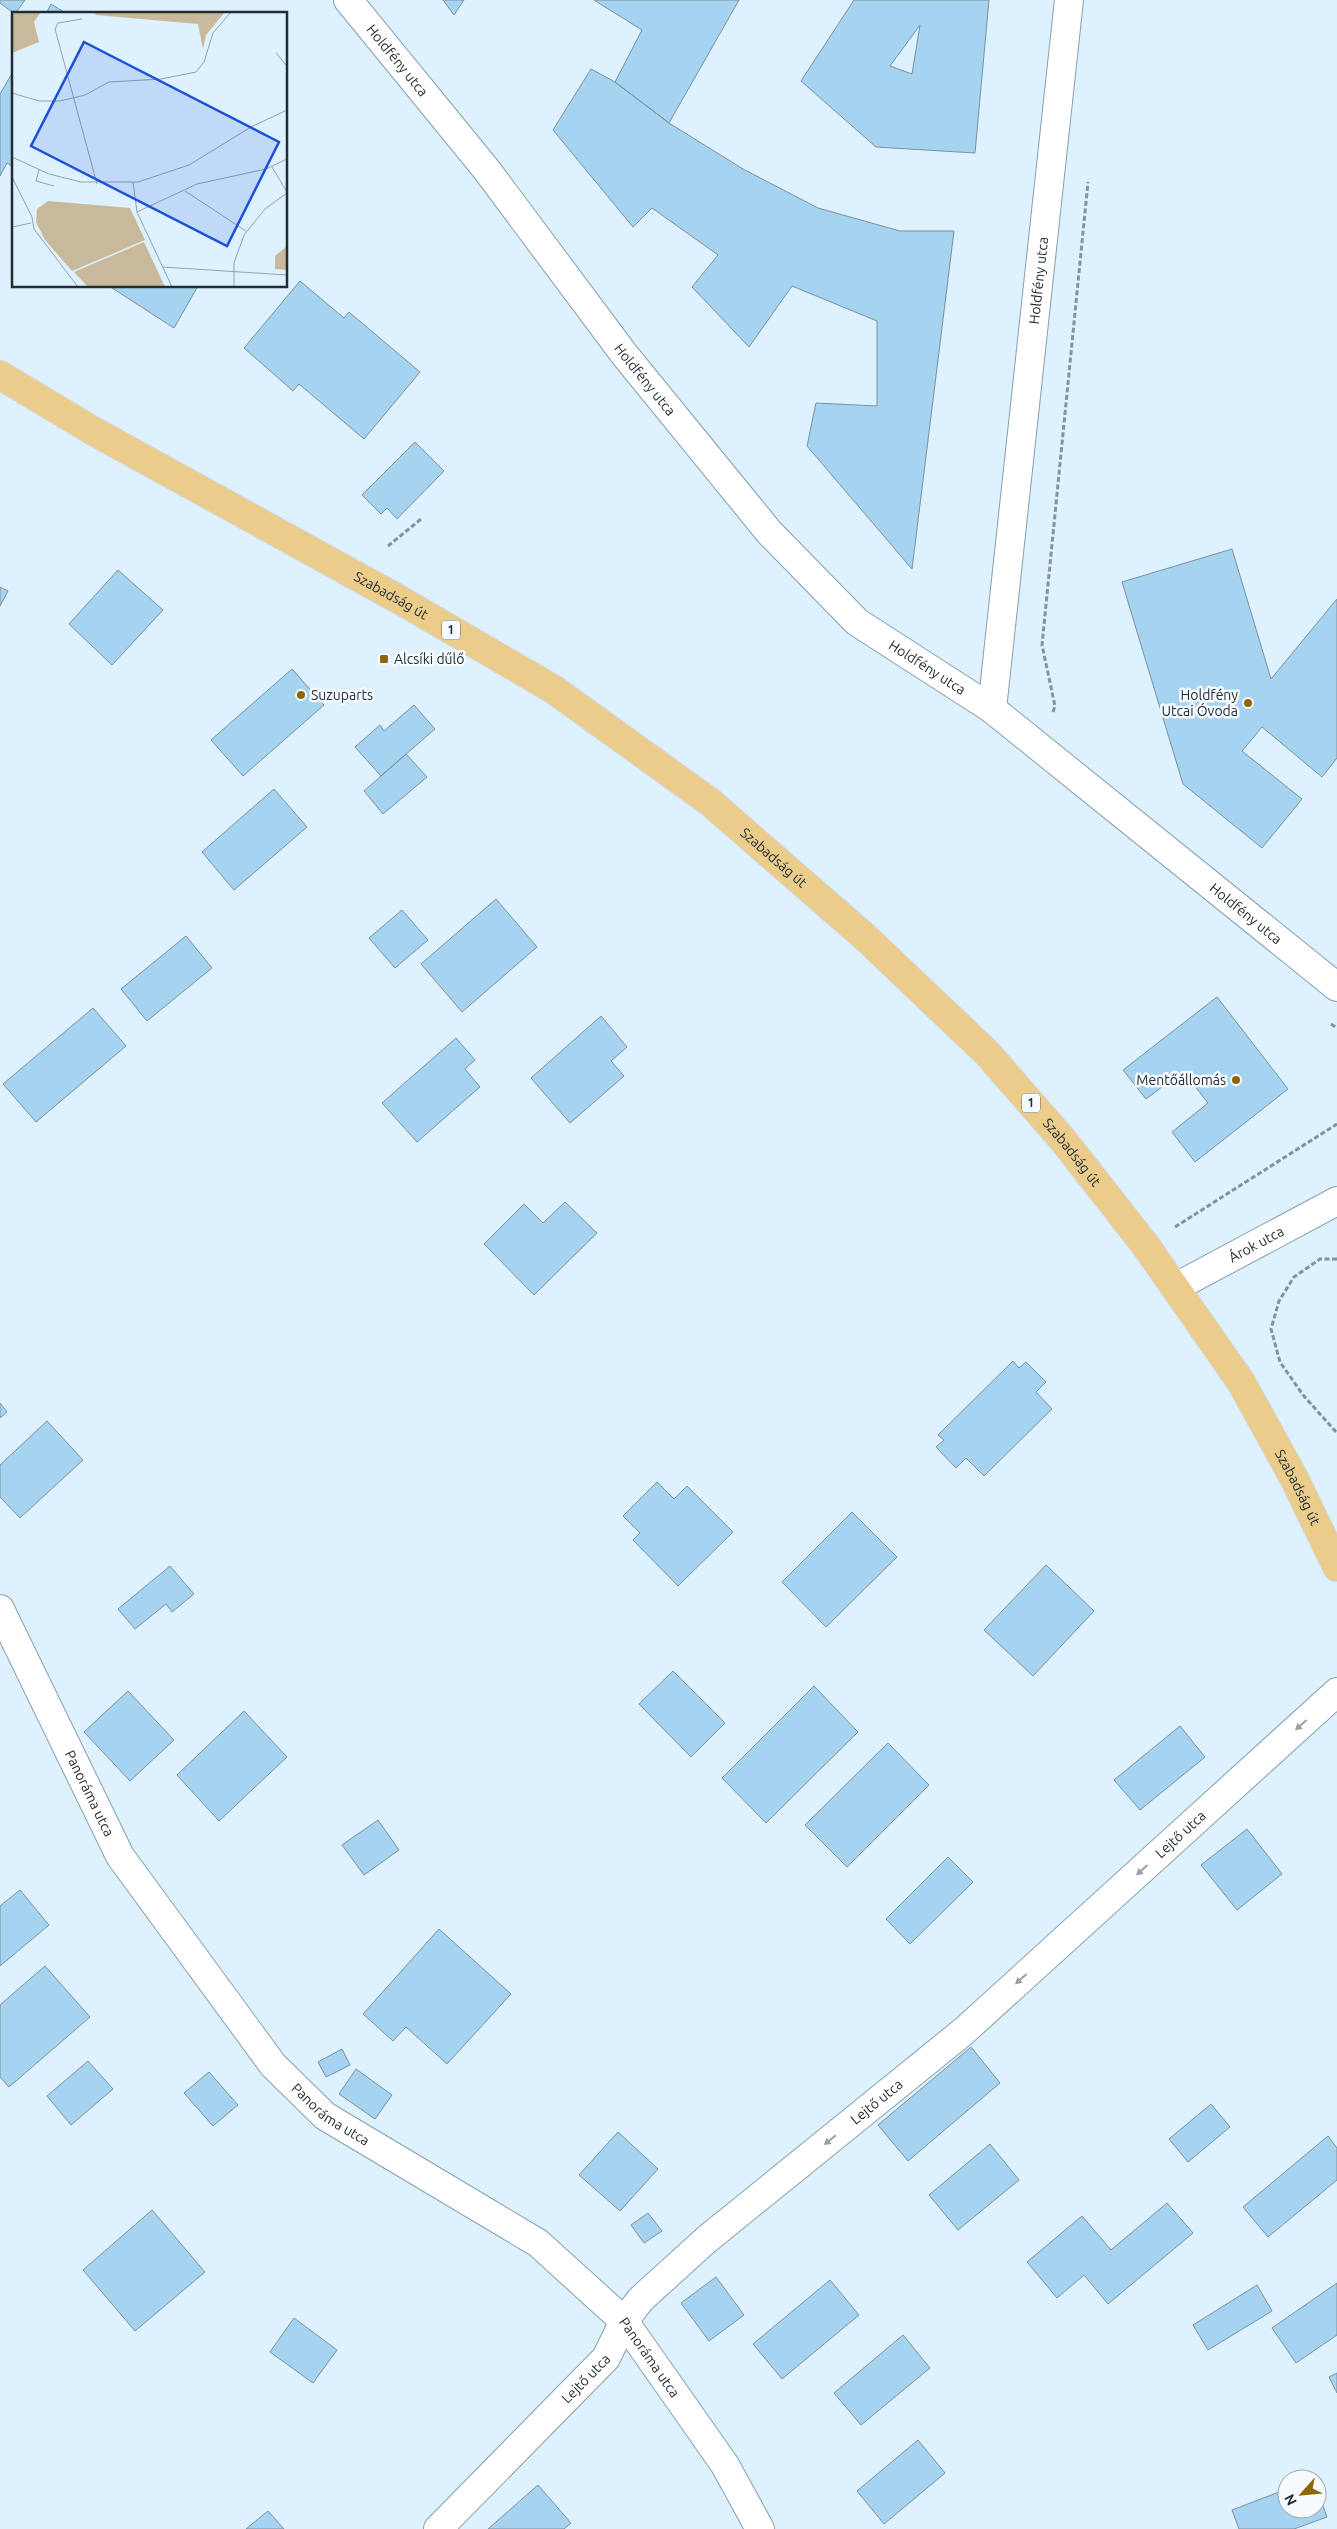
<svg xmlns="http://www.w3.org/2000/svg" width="1337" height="2529" font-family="Ubuntu,sans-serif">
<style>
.building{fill:#a5d3f0;stroke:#7a91a0;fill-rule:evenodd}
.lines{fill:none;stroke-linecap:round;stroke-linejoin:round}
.minor-casing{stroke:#879fae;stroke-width:30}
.major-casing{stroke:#d3d5d6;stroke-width:30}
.path{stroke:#83929c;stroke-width:3;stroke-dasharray:5 2.5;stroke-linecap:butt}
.minor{stroke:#fff;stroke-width:28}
.major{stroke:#ebcc8b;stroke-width:28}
.oneway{fill:#9ca0a3}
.poi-dot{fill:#8d6609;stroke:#f6fbff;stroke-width:2}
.labels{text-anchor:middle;stroke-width:5;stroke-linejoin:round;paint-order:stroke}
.shield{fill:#f6fbff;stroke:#626a70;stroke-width:1}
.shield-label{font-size:12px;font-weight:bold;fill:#222c32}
.street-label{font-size:14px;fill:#222c32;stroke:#f6fbff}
.poi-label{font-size:14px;fill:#222c32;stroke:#f6fbff;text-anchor:start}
.inset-road{fill:none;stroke:#92a2ac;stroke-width:1}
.view{fill:#1d4ed8;fill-opacity:0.15;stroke:#1d4ed8;stroke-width:2.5}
.inset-edge{fill:none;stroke:#222c32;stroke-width:2.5}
</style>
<rect width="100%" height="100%" fill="#ddf1fe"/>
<path class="building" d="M0,0H25L15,14L0,3Z
M443,0H464L454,15Z
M594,0H739L669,123L615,82L642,30Z
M854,0H989L975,153L876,147L801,81ZM920,25L912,74L890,66Z
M51,4L67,14H46Z
M591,69L615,82L669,123L743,169L818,208L900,231H954L912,569L807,446L816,403L877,406V321L792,286L749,347L692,287L718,255L652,208L633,227L553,130Z
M14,70V167L7,163L0,176V94Z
M300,281L344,318L349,312L420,372L364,439L299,384L293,391L244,348Z
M109,286H198L174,328Z
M415,442L444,471L397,519L387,508L381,514L362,495Z
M1232,549L1271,679L1337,599V758L1322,777L1262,727L1242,751L1302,799L1262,848L1183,784L1122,582Z
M118,570L163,610L112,665L69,624Z
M0,587L8,591L0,606Z
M292,669L324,705L243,776L211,740Z
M414,705L435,729L381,776L355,747L380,725L384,731Z
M406,754L427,777L383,814L364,791Z
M274,789L307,827L234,890L202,852Z
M496,899L537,947L462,1012L421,964Z
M402,910L428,940L395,968L369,938Z
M186,936L212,968L147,1021L121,989Z
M1217,997L1288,1089L1195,1162L1172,1132L1208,1103L1183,1071L1146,1099L1123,1070Z
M93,1008L126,1046L36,1122L3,1084Z
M601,1016L627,1047L611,1061L624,1076L570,1123L531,1078Z
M456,1038L475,1060L465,1069L480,1087L417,1142L382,1103Z
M565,1202L597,1233L534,1295L484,1244L524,1204L543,1223Z
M1013,1361L1019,1368L1026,1362L1046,1382L1036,1392L1052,1409L984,1476L966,1458L956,1468L936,1447L944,1440L938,1435Z
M0,1403L7,1412L0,1418Z
M47,1421L83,1460L20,1518L0,1497V1465Z
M657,1482L674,1499L687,1486L733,1532L678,1586L633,1540L640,1533L623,1516Z
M852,1512L897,1557L826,1627L782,1582Z
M1046,1565L1094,1611L1033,1676L984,1630Z
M170,1566L194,1594L172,1612L166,1604L135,1629L118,1609Z
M673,1671L725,1723L691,1757L639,1704Z
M814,1686L858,1732L766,1823L722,1778Z
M128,1691L174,1740L130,1781L84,1732Z
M244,1711L287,1757L219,1821L177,1775Z
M1180,1726L1205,1757L1140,1810L1114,1780Z
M888,1743L929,1785L847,1867L805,1825Z
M378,1820L399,1850L364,1875L342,1845Z
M1247,1829L1282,1874L1237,1910L1201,1865Z
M948,1857L973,1882L910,1944L886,1919Z
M20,1890L49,1925L0,1966V1906Z
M439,1929L511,1994L447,2064L406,2027L393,2041L363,2014Z
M45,1966L90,2017L9,2087L0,2077V2005Z
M971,2047L1000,2083L908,2161L878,2125Z
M342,2049L350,2065L326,2077L318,2062Z
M88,2061L113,2089L71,2125L47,2096Z
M356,2069L392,2095L375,2119L339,2094Z
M209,2072L238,2105L213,2126L184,2093Z
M1211,2104L1230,2127L1188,2162L1169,2139Z
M618,2132L658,2169L620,2211L579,2175Z
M1328,2136L1337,2148V2180L1268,2237L1243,2207Z
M990,2144L1019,2180L958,2230L929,2195Z
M1167,2203L1193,2233L1108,2304L1084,2275L1057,2298L1027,2262L1082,2216L1111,2250Z
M152,2210L205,2272L135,2331L83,2270Z
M648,2213L662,2231L644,2243L631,2225Z
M716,2277L744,2315L709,2341L681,2303Z
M830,2280L859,2315L782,2379L753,2344Z
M1337,2283V2335L1296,2363L1272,2328Z
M1257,2285L1272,2311L1208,2350L1193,2325Z
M294,2318L337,2350L313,2383L270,2352Z
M903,2335L930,2368L861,2425L834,2393Z
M1337,2373V2393L1329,2377Z
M918,2440L945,2473L884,2524L857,2491Z
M538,2485L571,2523L564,2529H488Z
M1287,2489V2509H1317V2489L1327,2517L1294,2529H1239L1232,2510Z
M268,2511L284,2529H246Z"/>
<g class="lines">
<defs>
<g id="minor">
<path id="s1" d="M348,0L486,169L624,354L769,532L857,622L992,709L1337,987"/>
<path id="s2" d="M992,709L1069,0"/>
<path id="s3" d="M1176,1287L1337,1201"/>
<path id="s4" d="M0,1609L120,1856L273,2065L325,2116L538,2243L624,2321L725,2465L760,2529"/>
<path id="s5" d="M438,2529L606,2358L624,2321L641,2299L706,2240L964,2031L1337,1692"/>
</g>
<g id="major">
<path id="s6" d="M0,375L95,432L400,600L553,689L710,802L865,937L987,1053L1063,1140L1146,1246L1241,1382L1295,1480L1337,1567"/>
</g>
</defs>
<use href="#minor" class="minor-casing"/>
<use href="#major" class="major-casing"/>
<path class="path" d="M388,546L421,519
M1053,712L1055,706L1042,645L1088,182
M1331,1024L1337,1028
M1175,1227L1337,1124
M1337,1259H1320L1294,1277L1279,1301L1271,1329L1280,1362L1303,1395L1337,1433"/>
<use href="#minor" class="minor"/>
<use href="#major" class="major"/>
</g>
<defs><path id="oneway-solid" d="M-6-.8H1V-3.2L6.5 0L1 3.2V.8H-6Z" transform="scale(1.25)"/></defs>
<g class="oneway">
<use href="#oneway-solid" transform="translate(1301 1725) rotate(138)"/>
<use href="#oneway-solid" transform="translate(1142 1870) rotate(138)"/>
<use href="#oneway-solid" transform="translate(1021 1979) rotate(138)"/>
<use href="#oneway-solid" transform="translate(830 2140) rotate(141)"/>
</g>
<g class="poi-dot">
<rect x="379" y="654" width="10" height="10" rx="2.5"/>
<circle cx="301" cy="695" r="5"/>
<circle cx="1248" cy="703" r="5"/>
<circle cx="1236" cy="1080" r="5"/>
</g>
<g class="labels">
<g class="shield">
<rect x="442" y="620.5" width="18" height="19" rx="4"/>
<rect x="1022" y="1093.5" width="18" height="19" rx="4"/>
</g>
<g class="shield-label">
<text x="451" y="634">1</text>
<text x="1031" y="1107">1</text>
</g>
<g class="street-label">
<text dy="5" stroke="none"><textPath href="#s1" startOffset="78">Holdfény utca</textPath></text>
<text dy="5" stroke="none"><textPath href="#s2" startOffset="431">Holdfény utca</textPath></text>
<text dy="5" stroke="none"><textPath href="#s1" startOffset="482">Holdfény utca</textPath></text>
<text dy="5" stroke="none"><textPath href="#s6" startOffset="449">Szabadság út</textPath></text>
<text dy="5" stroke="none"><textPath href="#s1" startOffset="888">Holdfény utca</textPath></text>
<text dy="5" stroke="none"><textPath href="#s6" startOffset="914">Szabadság út</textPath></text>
<text dy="5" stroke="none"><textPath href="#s1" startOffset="1291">Holdfény utca</textPath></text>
<text dy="5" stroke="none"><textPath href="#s6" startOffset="1334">Szabadság út</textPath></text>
<text dy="5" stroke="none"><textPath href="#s3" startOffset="91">Árok utca</textPath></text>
<text dy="5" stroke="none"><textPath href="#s6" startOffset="1739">Szabadság út</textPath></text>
<text dy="5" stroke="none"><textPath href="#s4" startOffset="205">Panoráma utca</textPath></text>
<text dy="5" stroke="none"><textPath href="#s5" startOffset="1021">Lejtő utca</textPath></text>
<text dy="5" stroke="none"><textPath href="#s5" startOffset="616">Lejtő utca</textPath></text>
<text dy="5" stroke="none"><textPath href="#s4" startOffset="610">Panoráma utca</textPath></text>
<text dy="5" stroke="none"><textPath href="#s4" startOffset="1015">Panoráma utca</textPath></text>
<text dy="5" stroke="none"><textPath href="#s5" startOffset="211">Lejtő utca</textPath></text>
</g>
<g class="poi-label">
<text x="394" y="664">Alcsíki dűlő</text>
<text x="311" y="700">Suzuparts</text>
<text x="1238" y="700" text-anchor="end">Holdfény<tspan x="1238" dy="16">Utcai Óvoda</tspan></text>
<text x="1226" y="1085" text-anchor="end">Mentőállomás</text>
</g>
</g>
<g transform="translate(12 12)">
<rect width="275" height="275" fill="#ddf1fe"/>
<path d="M0,0H29L22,10L27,30L0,41ZM82,0H213L194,23L191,37L186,12L84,3ZM36,189L118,196L133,228L60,259L33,228L24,210L25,197ZM132,230L153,275H76L62,260ZM275,234V258L263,257V244Z" fill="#c9b99b"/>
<path class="inset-road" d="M70,7L46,11L43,17L85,172M264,41L275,54M0,81L27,89H48L73,83L97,70L149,67L184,60L192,50L201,21L219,0M0,145L37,162L69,170H126L177,153L239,115L275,98M260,155L275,180M27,158L24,169L42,174M0,165L20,205L22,217L66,275M121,170L125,200L160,275M173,179L234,219M125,200L185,172L254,157L275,147M0,215L19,211M151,255L275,263M222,275V251L232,223L253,197L275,181"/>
<path class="view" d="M72,30L267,130L215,234L19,134Z"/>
<rect width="275" height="275" class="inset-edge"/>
</g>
<g transform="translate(1302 2494) rotate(243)"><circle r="24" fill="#f6fbff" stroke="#a1a8ad"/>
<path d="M0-4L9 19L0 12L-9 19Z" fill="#8d6609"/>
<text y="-8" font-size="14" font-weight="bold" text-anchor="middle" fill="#222c32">N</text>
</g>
</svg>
